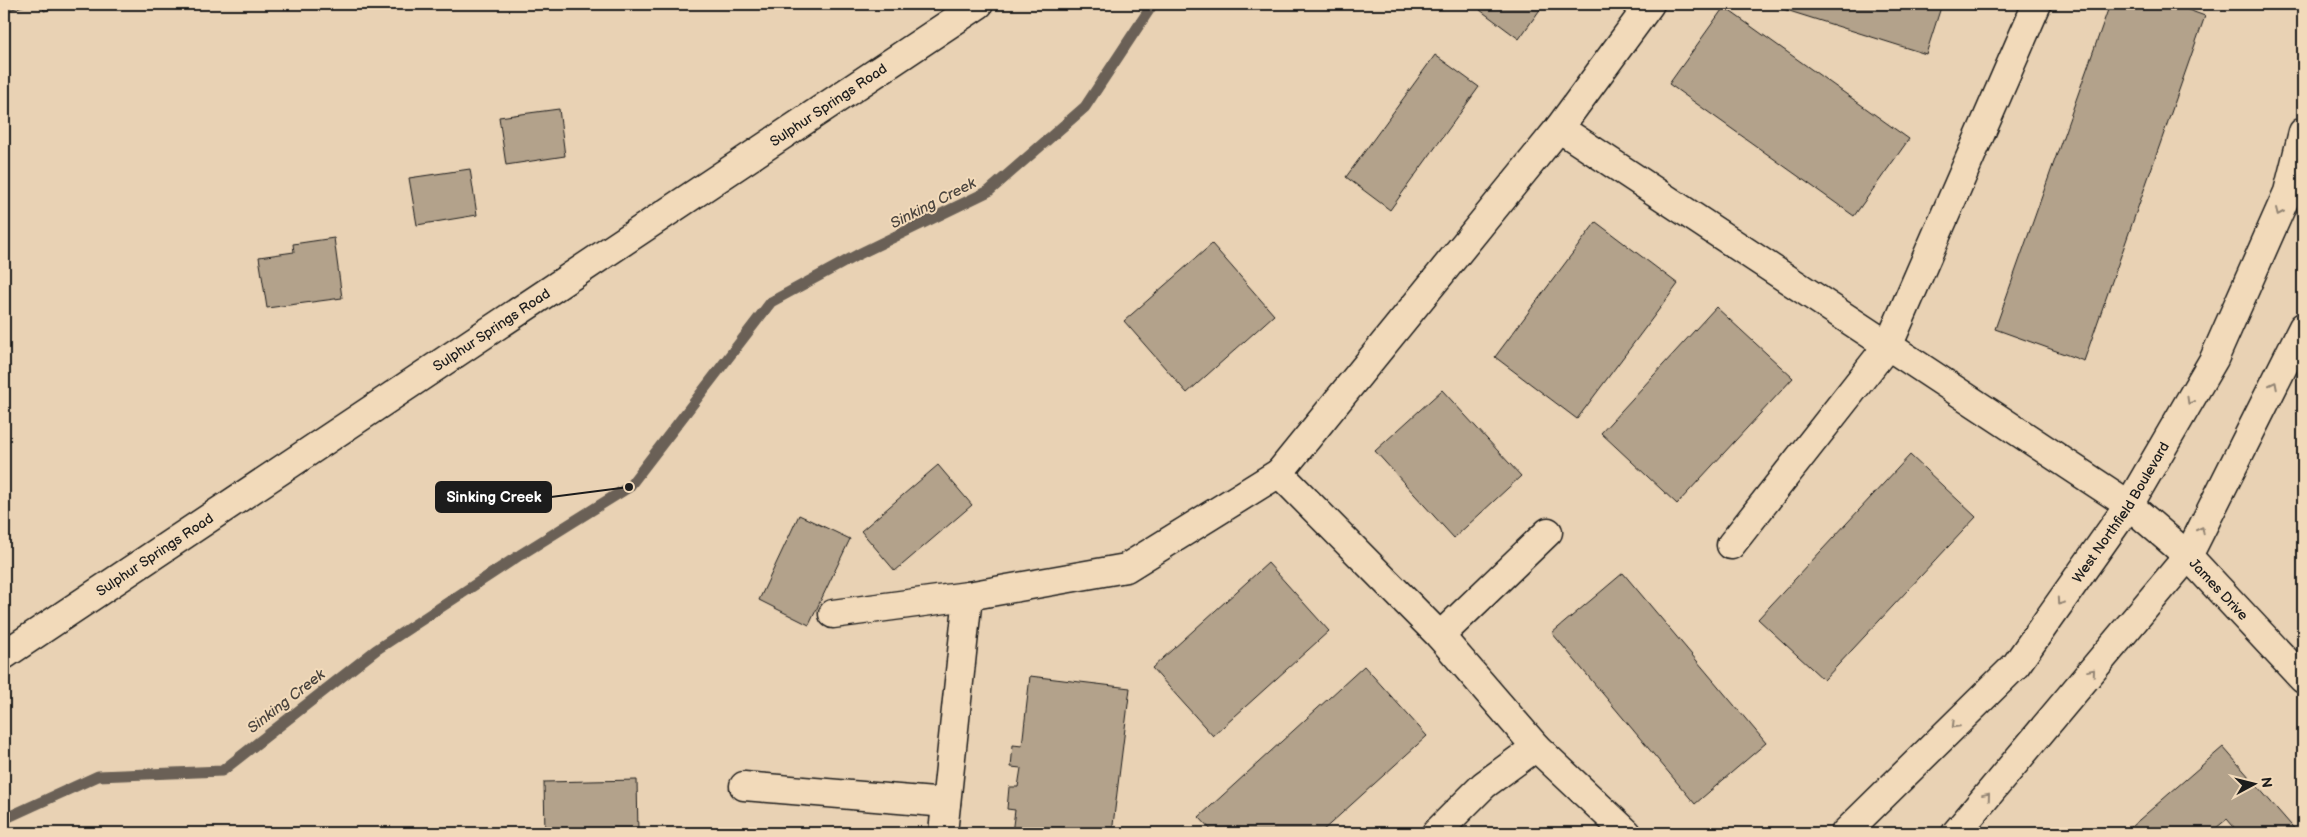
<svg xmlns="http://www.w3.org/2000/svg" width="2307" height="837" font-family="'Balsamiq Sans',sans-serif">
<style>
.lines{fill:none;stroke-linecap:round;stroke-linejoin:round}
.stream{stroke:#6a6156;stroke-width:11}
.building{fill:#b3a28b;stroke:#1c1c1c}
.minor-casing{stroke:#1c1c1c;stroke-width:31}
.major-casing{stroke:#1c1c1c;stroke-width:31}
.minor{stroke:#f2daba;stroke-width:28}
.major{stroke:#f2daba;stroke-width:28}
.oneway{stroke:#928473}
.labels{text-anchor:middle;stroke-width:4;stroke-linejoin:round;paint-order:stroke}
.street-label{font-size:14px;fill:#1c1c1c;stroke:#f2daba}
.water-label{font-size:15px;font-style:italic;fill:#4a443e;stroke:#f2daba}
.leader{fill:none;stroke:#1c1c1c;stroke-width:2}
.callout-dot{fill:#1c1c1c;stroke:#f2daba;stroke-width:2}
.callout{fill:#1c1c1c;stroke:#1c1c1c;stroke-width:2}
.callout-label{font-size:15px;text-anchor:middle;font-weight:bold;fill:#fff}
</style>
<rect width="100%" height="100%" fill="#e9d2b4"/>
<filter id="ink" filterUnits="userSpaceOnUse"><feTurbulence type="fractalNoise" baseFrequency=".02" numOctaves="2"/><feDisplacementMap in="SourceGraphic" scale="10" xChannelSelector="R" yChannelSelector="G"/><feConvolveMatrix kernelMatrix="1 2 1 2 8 2 1 2 1" color-interpolation-filters="sRGB"/></filter>
<g filter="url(#ink)">
<g class="lines">
<path class="stream" d="M4,819L98,776L222,771L376,650L520,555L629,487L771,302L859,254L989,191L1085,107L1153,4"/>
</g>
<path class="building" d="M4,4H30L5,11Z
M42,4H70L44,11Z
M1485,4H1544L1519,39L1480,10Z
M1767,4H1942L1926,54Z
M2110,4H2172L2205,16L2084,361L1995,329Z
M1724,7L1909,139L1854,216L1669,84Z
M1435,55L1479,87L1390,210L1346,177Z
M559,109L565,156L506,165L499,117Z
M470,169L477,215L417,225L409,178Z
M1596,222L1678,284L1577,419L1495,357Z
M334,238L342,298L267,308L259,257L294,252L293,244Z
M1212,244L1274,315L1187,393L1124,321Z
M1716,307L1793,378L1677,504L1601,433Z
M1442,390L1521,476L1454,538L1375,451Z
M1910,455L1976,517L1824,680L1758,619Z
M938,465L972,505L895,571L861,531Z
M799,515L850,539L809,625L759,600Z
M1268,563L1329,631L1213,736L1152,668Z
M1623,573L1766,743L1695,804L1552,633Z
M1364,666L1427,736L1320,833H1214L1199,817Z
M1030,676L1130,688L1112,833H1012L1015,810L1007,809L1009,787H1018L1021,768L1011,767L1013,745L1022,746Z
M2223,747L2298,833H2239L2227,819L2210,833H2124Z
M637,780L638,833H545L544,782Z"/>
<g class="lines">
<defs>
<g id="minor">
<path d="M1559,128L1650,4"/>
<path id="s1" d="M1279,473L1559,128L2129,505L2188,556L2303,679"/>
<path d="M1731,545L1889,344L2037,4"/>
<path d="M833,614L968,596"/>
<path d="M1440,636L1548,532"/>
<path id="s2" d="M4,655L979,4"/>
<path d="M1536,747L1627,833"/>
<path d="M744,786L946,803"/>
<path d="M943,833L968,596L1126,568L1279,473L1440,636L1536,747L1484,785L1436,833"/>
</g>
<g id="major">
<path id="s3" d="M1845,833L2016,665L2129,505L2214,359L2288,192L2303,132"/>
<path d="M1956,833L2188,556L2303,327"/>
</g>
</defs>
<use href="#minor" class="minor-casing"/>
<use href="#major" class="major-casing"/>
<use href="#minor" class="minor"/>
<use href="#major" class="major"/>
</g>
<defs><path id="oneway-chevron" d="M-2-3.5L2.5 0L-2 3.5" fill="none" stroke-width="1.6" stroke-linecap="round" stroke-linejoin="round" transform="scale(1.25)"/></defs>
<g class="oneway">
<use href="#oneway-chevron" transform="translate(2279 212) rotate(114)"/>
<use href="#oneway-chevron" transform="translate(2274 385) rotate(-63)"/>
<use href="#oneway-chevron" transform="translate(2190 401) rotate(120)"/>
<use href="#oneway-chevron" transform="translate(2201 530) rotate(-63)"/>
<use href="#oneway-chevron" transform="translate(2060 602) rotate(125)"/>
<use href="#oneway-chevron" transform="translate(2092 672) rotate(-50)"/>
<use href="#oneway-chevron" transform="translate(1955 725) rotate(135)"/>
<use href="#oneway-chevron" transform="translate(1987 796) rotate(-50)"/>
</g>
</g>
<g class="labels">
<g class="street-label">
<text dy="5" stroke="none"><textPath href="#s2" startOffset="991">Sulphur Springs Road</textPath></text>
<text dy="5" stroke="none"><textPath href="#s2" startOffset="586">Sulphur Springs Road</textPath></text>
<text dy="5" stroke="none"><textPath href="#s3" startOffset="425">West Northfield Boulevard</textPath></text>
<text dy="5" stroke="none"><textPath href="#s2" startOffset="181">Sulphur Springs Road</textPath></text>
<text dy="5" stroke="none"><textPath href="#s1" startOffset="1251">James Drive</textPath></text>
</g>
<g class="water-label">
<text transform="translate(933 203) rotate(-27)" y="5">Sinking Creek</text>
<text transform="translate(286 701) rotate(-38)" y="5">Sinking Creek</text>
</g>
</g>
<path class="leader" d="M629 487L551 497"/>
<circle class="callout-dot" cx="629" cy="487" r="5"/>
<rect class="callout" x="436" y="482" width="115" height="30" rx="5"/>
<g class="callout-label">
<text x="494" y="502">Sinking Creek</text>
</g>
<rect width="2307" height="837" fill="none" stroke="#f2daba" stroke-width="20"/>
<rect x="10" y="10" width="2287" height="817" fill="none" stroke="#1c1c1c" stroke-width="2" filter="url(#ink)"/>
<g transform="translate(2254 784) rotate(83)" stroke="#f2daba" stroke-width="4" paint-order="stroke">
<path d="M0-4L9 19L0 12L-9 19Z" fill="#1c1c1c"/>
<text y="-8" font-size="14" font-weight="bold" text-anchor="middle" fill="#1c1c1c">N</text>
</g>
</svg>
